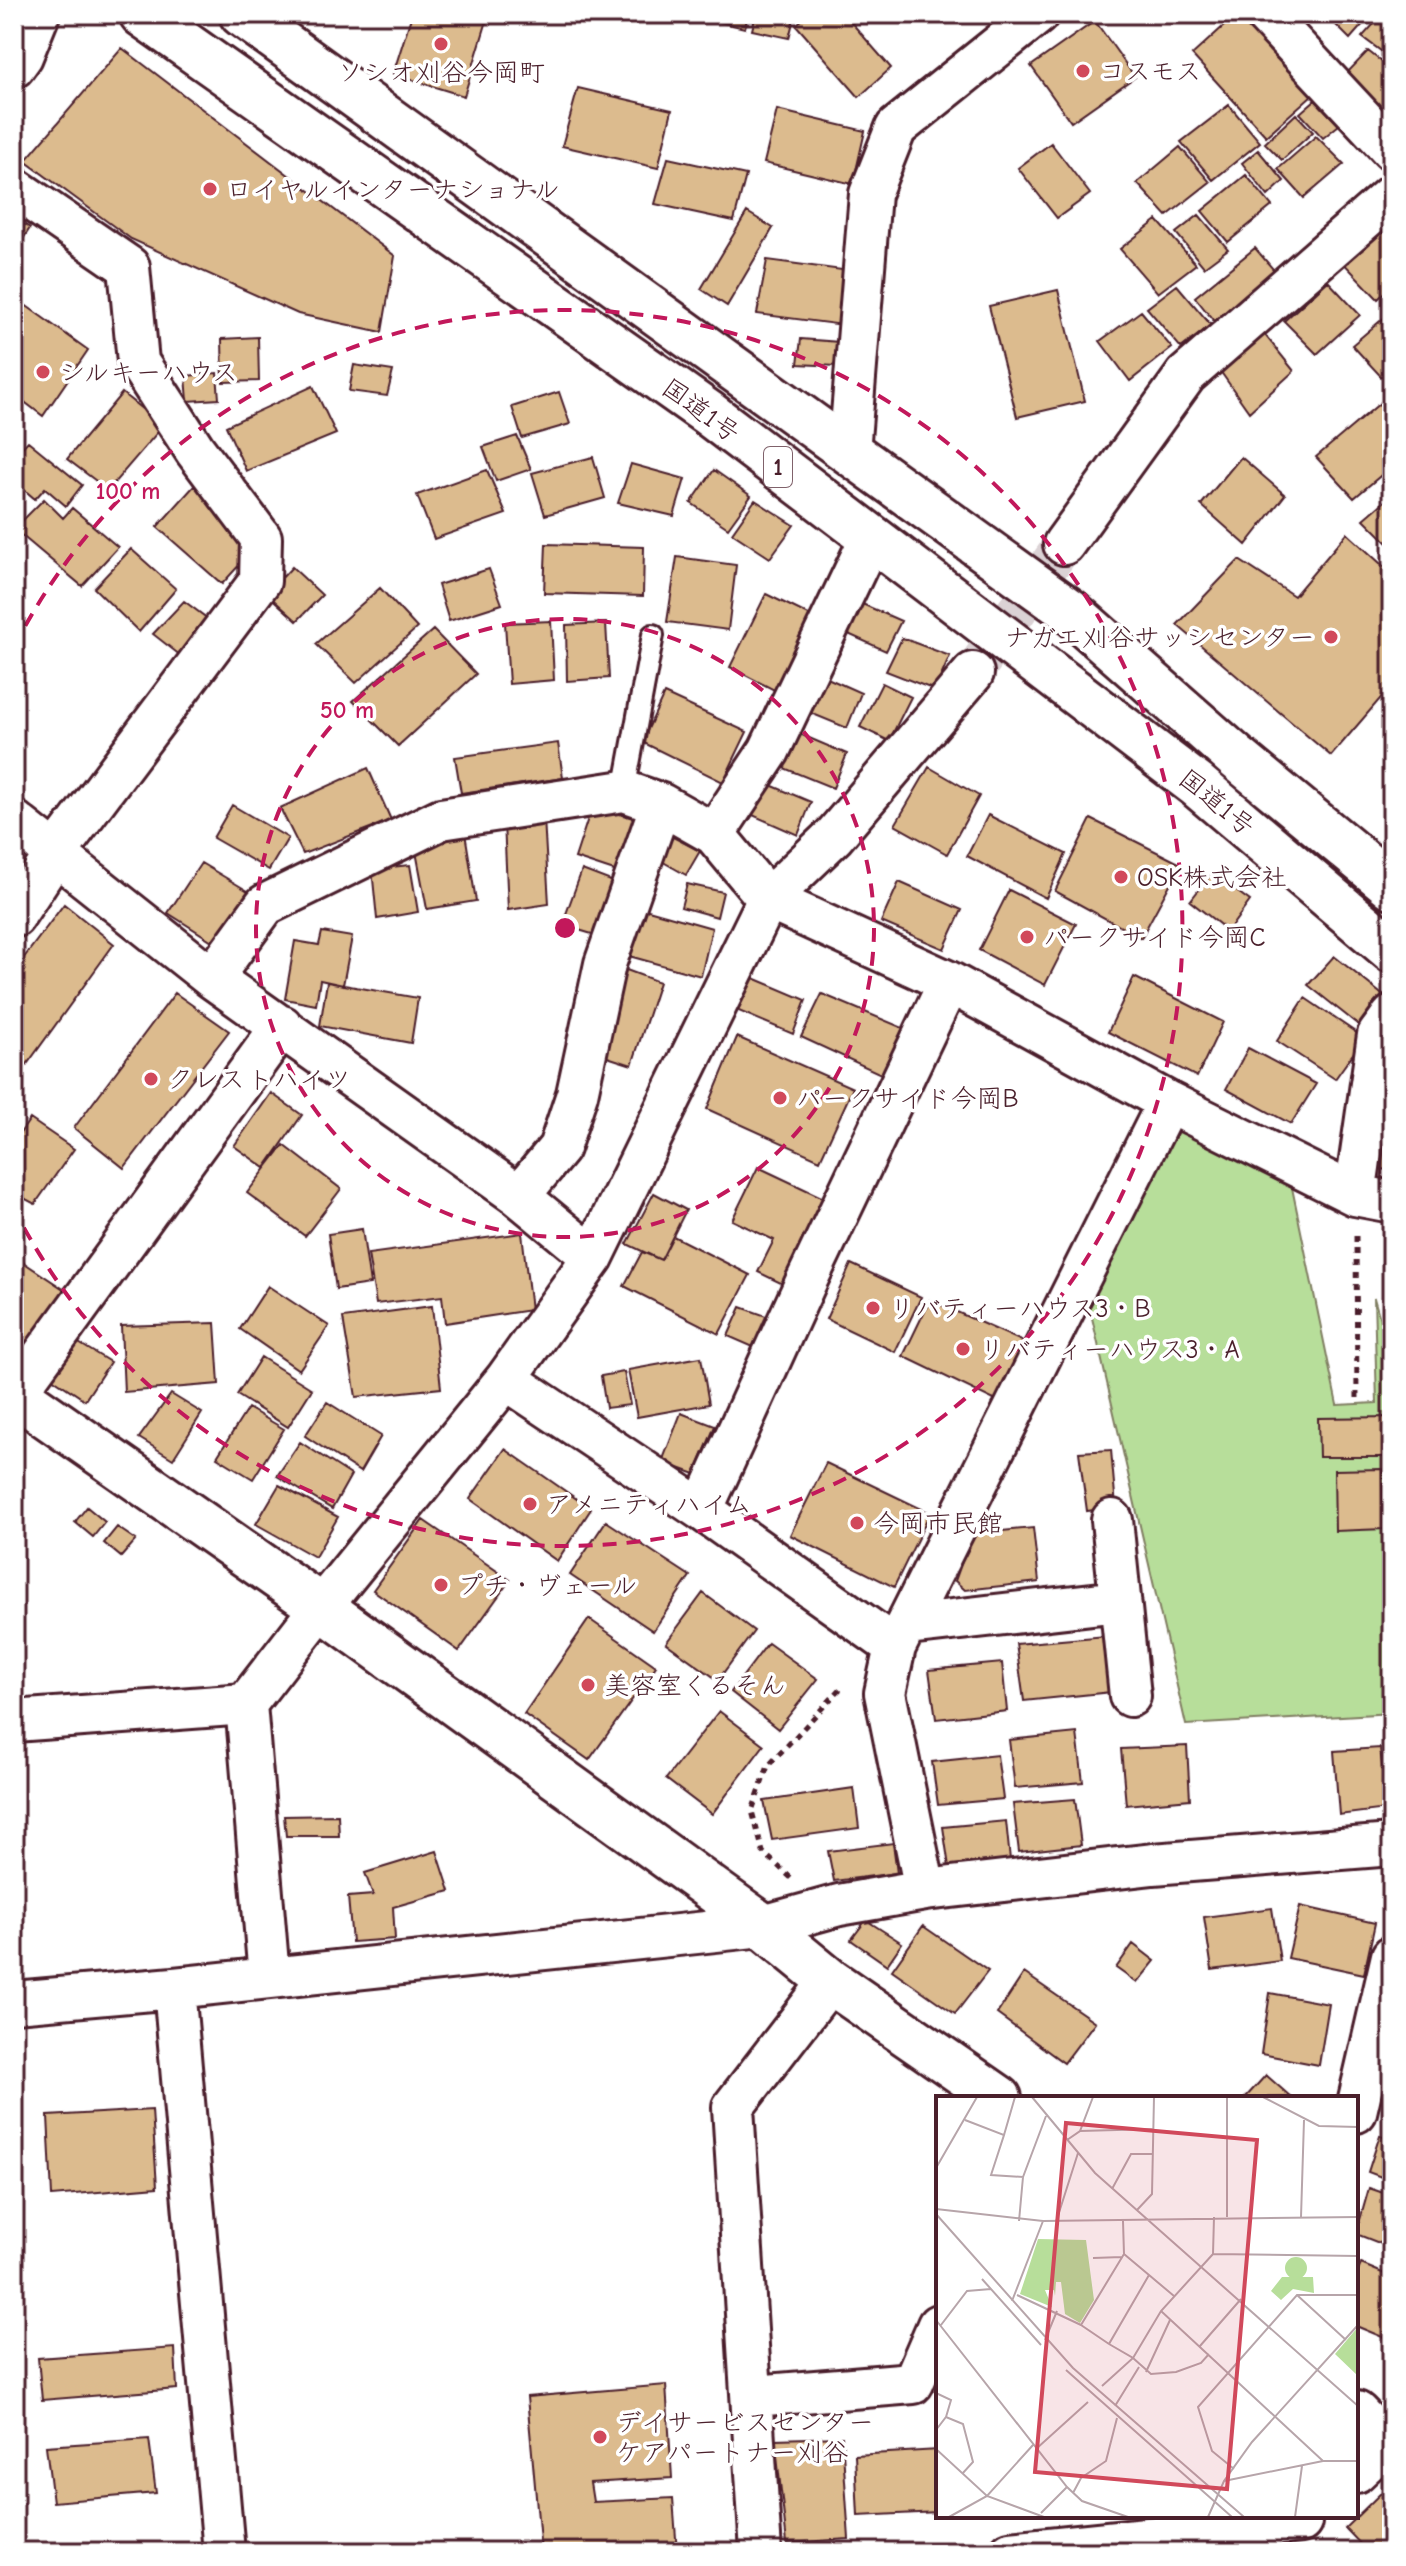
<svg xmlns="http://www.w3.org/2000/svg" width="1406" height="2566" font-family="'Comic Neue','Klee One',sans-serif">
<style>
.green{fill:#b7de9a;stroke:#807e62;stroke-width:2}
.building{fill:#dcbb8e;stroke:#4a1f2b;stroke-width:2}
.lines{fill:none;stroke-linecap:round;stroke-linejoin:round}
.minor-tunnel{stroke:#dbd2d5;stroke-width:40;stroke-dasharray:40 20;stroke-linecap:butt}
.service-casing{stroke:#4a1f2b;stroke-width:26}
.minor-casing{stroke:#4a1f2b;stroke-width:46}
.tertiary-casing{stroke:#4a1f2b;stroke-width:50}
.trunk-casing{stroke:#4a1f2b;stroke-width:50}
.path{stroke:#4a1f2b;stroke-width:5;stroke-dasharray:6 6;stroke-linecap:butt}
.service{stroke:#fff;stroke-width:20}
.minor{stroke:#fff;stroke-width:40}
.tertiary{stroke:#fff;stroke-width:44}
.trunk{stroke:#fff;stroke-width:44}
.ring{fill:none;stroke:#c2185b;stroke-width:4;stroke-dasharray:14 10}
.poi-dot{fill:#d1495b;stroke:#fff;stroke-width:3}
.labels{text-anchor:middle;stroke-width:7;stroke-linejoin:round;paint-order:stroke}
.shield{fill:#fff;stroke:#80626b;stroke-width:2}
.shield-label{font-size:24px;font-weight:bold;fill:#4a1f2b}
.poi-label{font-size:26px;fill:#4a1f2b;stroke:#fff;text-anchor:start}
.street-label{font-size:26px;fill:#4a1f2b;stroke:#fff}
.inset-road{fill:none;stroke:#b7a5aa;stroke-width:2}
.view{fill:#d1495b;fill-opacity:0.15;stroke:#d1495b;stroke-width:4}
.inset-edge{fill:none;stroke:#4a1f2b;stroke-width:4}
.centre{fill:#c2185b;stroke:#fff;stroke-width:4}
.ring-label{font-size:24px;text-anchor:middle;font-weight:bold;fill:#c2185b;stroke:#fff;stroke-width:7;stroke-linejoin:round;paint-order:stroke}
</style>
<rect width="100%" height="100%" fill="#fff"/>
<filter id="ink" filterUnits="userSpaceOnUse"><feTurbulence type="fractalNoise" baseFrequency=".0125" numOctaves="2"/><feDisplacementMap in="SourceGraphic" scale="16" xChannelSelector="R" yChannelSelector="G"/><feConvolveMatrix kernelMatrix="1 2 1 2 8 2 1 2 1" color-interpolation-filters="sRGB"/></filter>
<g filter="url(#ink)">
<path class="green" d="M1173,1118L1290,1178L1337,1405L1377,1403L1374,1298L1386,1340H1392V1713L1186,1725L1087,1296Z"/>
<path class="building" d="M412,14H489L464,96L393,74Z
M685,14H748L745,28Z
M756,14H795L789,38L752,30Z
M808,14H844L891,68L859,97L796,25Z
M1237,14L1312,95L1266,136L1192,55Z
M1325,14H1372L1350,39Z
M1383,14H1392V59L1362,37Z
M1095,21L1135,77L1071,122L1031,66Z
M122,48L395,256L382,332L298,314L131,239L25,161Z
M1368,51L1392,70V109L1388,115L1346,74Z
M578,88L672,110L658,168L562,146Z
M1315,100L1339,125L1323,138L1300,113Z
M1229,105L1260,142L1213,180L1181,142Z
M777,110L865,131L853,184L764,163Z
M1296,114L1313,132L1282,160L1265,143Z
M1316,136L1344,164L1304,198L1278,169Z
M1051,143L1090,194L1057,218L1018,168Z
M1180,147L1210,182L1167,216L1137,183Z
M1258,150L1284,181L1268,196L1242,163Z
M668,158L746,175L734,221L655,204Z
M1246,175L1272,206L1228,242L1202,211Z
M1392,209V286L1378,299L1333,252Z
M747,212L773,228L727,306L701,289Z
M1199,215L1228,249L1204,267L1176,233Z
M14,218L30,228L14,253Z
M1157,220L1196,264L1158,293L1120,249Z
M1255,248L1279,276L1217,325L1195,297Z
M767,260L850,271L843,325L757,314Z
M1328,281L1360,315L1317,354L1284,321Z
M1177,285L1211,325L1181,348L1147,308Z
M1058,290L1085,401L1017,417L989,306Z
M14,297L88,350L43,416L14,394Z
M1141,311L1172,348L1130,381L1100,341Z
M1392,311V379L1387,383L1352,345Z
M1261,330L1294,371L1249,412L1218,368Z
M258,337L259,381L223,382L222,339Z
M801,339L839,342L837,366L798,364Z
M354,365L393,371L387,396L349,391Z
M217,373L219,399L188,401L186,376Z
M313,386L336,434L246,471L226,426Z
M559,392L570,424L522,438L512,407Z
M122,393L163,426L108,490L67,459Z
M1386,398L1392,405V466L1354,498L1316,457Z
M517,436L531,469L496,481L483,447Z
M28,441L82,485L66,506L45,488L35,499L14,481V456Z
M593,457L605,498L545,515L532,473Z
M1241,457L1285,495L1246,545L1201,505Z
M631,464L685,479L674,516L618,503Z
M487,470L506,514L434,539L417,495Z
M714,470L751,496L728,528L691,503Z
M194,486L239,530L243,561L222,584L157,527Z
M1392,495V547L1364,519Z
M44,499L63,518L72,508L118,547L82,586L14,529Z
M755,500L794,525L770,558L732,533Z
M1347,533L1392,574V685L1331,756L1177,625L1239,560L1294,596Z
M546,544L644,547L643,596L544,593Z
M131,549L176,589L139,632L94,588Z
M677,557L736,565L728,630L667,622Z
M292,567L322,595L297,621L267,594Z
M489,569L502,604L449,621L438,585Z
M380,588L417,628L356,683L316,644Z
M766,594L813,617L778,692L730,667Z
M184,601L212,622L181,656L153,634Z
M860,603L901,621L886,651L846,633Z
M551,621L554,680L509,684L505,623Z
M606,623L609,678L567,681L566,625Z
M433,630L476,674L398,746L353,701Z
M902,638L950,656L935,690L886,671Z
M825,677L861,693L847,728L808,712Z
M882,683L911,697L889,741L860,727Z
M664,694L747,732L723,782L642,742Z
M795,732L847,754L833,788L779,766Z
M558,743L563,778L461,793L455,757Z
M929,767L979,796L947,854L895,825Z
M368,768L391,820L303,854L280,808Z
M761,781L811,802L798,835L748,813Z
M232,805L288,838L269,870L213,838Z
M592,806L640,820L623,874L575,858Z
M988,815L1066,854L1046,898L967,856Z
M544,818L549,904L508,910L504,822Z
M1091,819L1181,864L1141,938L1055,891Z
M465,833L476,901L427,909L414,841Z
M673,837L700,851L686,875L658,859Z
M201,863L248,891L217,944L168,913Z
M410,865L418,912L377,919L372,869Z
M582,870L619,884L602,937L562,925Z
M1212,873L1250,901L1228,931L1190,901Z
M899,882L962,910L944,949L881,922Z
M687,884L723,892L717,917L681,907Z
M1009,890L1076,924L1045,985L979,950Z
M64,904L114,944L20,1074L14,1069V971Z
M641,908L712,928L701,976L629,956Z
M322,932L352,937L343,985L320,980L316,1005L285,999L295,941L319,945Z
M1334,956L1385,997L1361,1027L1308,985Z
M621,968L659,982L632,1065L595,1053Z
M749,976L806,1000L793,1034L734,1009Z
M1134,977L1223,1022L1197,1077L1108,1032Z
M327,982L418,998L411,1043L320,1026Z
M175,993L229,1031L124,1168L74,1128Z
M822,994L903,1028L883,1075L801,1037Z
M1305,998L1364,1038L1335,1079L1277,1041Z
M737,1037L853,1088L820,1160L707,1109Z
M1248,1048L1316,1084L1291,1124L1226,1089Z
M271,1093L302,1115L265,1168L234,1146Z
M1382,1093L1392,1094V1170L1376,1169Z
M30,1119L74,1149L35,1204L14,1193V1142Z
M284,1145L341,1189L305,1236L247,1193Z
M758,1167L830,1201L789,1287L758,1272L774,1240L732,1220Z
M654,1193L686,1210L661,1260L627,1244Z
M362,1229L370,1284L336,1289L328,1234Z
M522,1233L531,1310L445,1323L442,1296L376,1304L368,1254Z
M673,1236L750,1275L719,1334L624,1286L642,1252L661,1260Z
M14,1256L71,1294L25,1361L14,1354Z
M851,1264L921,1297L895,1352L826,1319Z
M268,1286L329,1326L299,1370L240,1329Z
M930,1300L1024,1342L996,1401L903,1356Z
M432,1306L441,1388L356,1397L343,1318Z
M741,1307L780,1321L767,1353L728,1336Z
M215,1323L219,1384L124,1392L121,1326Z
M77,1342L110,1362L85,1400L52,1378Z
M261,1357L312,1389L288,1427L237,1395Z
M701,1357L709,1404L637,1417L628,1370Z
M624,1372L630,1405L606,1408L601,1376Z
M171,1394L202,1413L173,1459L139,1438Z
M327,1402L381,1436L360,1472L305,1436Z
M248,1408L284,1429L253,1479L217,1457Z
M681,1413L715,1426L695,1474L662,1462Z
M1392,1417V1457H1319L1318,1418Z
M300,1442L351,1475L332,1509L277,1476Z
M505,1449L591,1509L557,1561L470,1499Z
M1111,1450L1116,1507L1087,1511L1079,1452Z
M826,1463L930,1513L894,1587L790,1535Z
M1382,1469L1384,1529L1335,1531L1334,1470Z
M279,1485L338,1517L315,1557L256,1524Z
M87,1507L105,1522L93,1537L75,1522Z
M423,1520L510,1580L459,1651L373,1590Z
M606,1521L690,1576L653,1631L570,1575Z
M117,1527L136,1540L121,1557L104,1543Z
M1033,1528L1039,1582L965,1590L955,1581L972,1534Z
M703,1593L754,1631L718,1680L666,1643Z
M589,1619L656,1666L589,1760L524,1714Z
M1106,1636L1111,1692L1024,1701L1016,1644Z
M768,1643L818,1679L778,1729L731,1692Z
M1002,1663L1007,1711L936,1719L929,1670Z
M719,1711L764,1745L712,1814L666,1779Z
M1392,1718V1790H1391L1385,1719Z
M1077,1733L1083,1782L1015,1788L1009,1740Z
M1187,1746L1190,1799L1126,1805L1121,1749Z
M1380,1748L1387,1809L1339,1815L1334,1751Z
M997,1755L1003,1799L938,1805L932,1762Z
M854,1788L859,1828L772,1840L764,1801Z
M1075,1799L1081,1845L1019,1852L1013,1804Z
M338,1815L339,1836H286L284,1816Z
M1006,1821L1010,1860L949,1867L943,1827Z
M893,1843L897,1873L834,1881L828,1851Z
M437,1851L450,1891L393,1907L395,1939L352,1942L348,1897L373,1895L365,1873Z
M1300,1906L1375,1923L1364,1974L1288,1958Z
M1272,1908L1280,1961L1212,1970L1204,1917Z
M866,1920L902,1943L887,1965L851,1940Z
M923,1926L988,1971L955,2014L892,1970Z
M1133,1944L1155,1961L1137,1983L1116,1968Z
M1024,1973L1095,2022L1064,2063L997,2014Z
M1270,1993L1329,2004L1319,2065L1261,2054Z
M1266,2075L1291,2097L1245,2098Z
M152,2110L157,2187L52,2196L48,2116Z
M1380,2135L1392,2139V2181L1368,2172Z
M1369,2188L1392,2196V2248L1356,2234Z
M1361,2264L1392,2277V2341L1356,2326V2276Z
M175,2348L177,2389L42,2400L38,2358Z
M666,2385L672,2478L590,2483L593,2502L673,2498L677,2552H541L527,2397Z
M842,2437L849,2539L787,2543L775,2439Z
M149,2439L156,2493L53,2502L46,2446Z
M938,2450V2512L858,2516L855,2455Z
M1383,2491L1392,2500V2552H1368L1345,2528Z"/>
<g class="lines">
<path class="minor-tunnel" d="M973,673L1064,544"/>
<defs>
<path id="service" d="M624,791L653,635"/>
<path id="minor" d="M1265,14L1392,150
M14,67L22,56L39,14
M14,188L129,267L138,362L195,450L261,538L260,581L56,853L14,917
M849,452L870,194L896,128L1038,14
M1064,544L1186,375L1392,195
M14,821L212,978L519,1196L593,1257
M714,834L769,751L870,539
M212,978L265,905L441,819L624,791L661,804L714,834L768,899L593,1257L506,1379L321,1607L246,1704L269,1977
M1168,1102L1355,1195L1392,1202
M1355,1195L1378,1035L1392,1016
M519,1196L559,1148L577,1094L605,964L661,804
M506,1379L702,1510L895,1647L885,1693L925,1890
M15,1394L282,1026
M702,1510L805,1284L949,982L768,899L834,836L973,673
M1112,1520L1130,1696
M908,1625L1119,1601
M895,1647L1168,1102L949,982
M14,1721L246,1704
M174,1988L224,2552
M14,2002L174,1988L763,1926L839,1905L925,1890L1153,1864L1392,1845
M1356,2112L1392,1956
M753,2396L913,2383L938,2325
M1356,2472L1385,2445
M761,2552L733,2107L830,1981
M1010,2552L1301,2522"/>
<path id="tertiary" d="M14,1393L321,1607L763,1926L830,1981L999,2098
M1356,2414L1392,2451"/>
<path id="trunk" d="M142,14L708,413L1197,785L1392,950
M242,14L1070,611L1237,758L1392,886"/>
</defs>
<use href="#service" class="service-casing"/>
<use href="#minor" class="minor-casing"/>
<use href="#tertiary" class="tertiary-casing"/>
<use href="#trunk" class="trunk-casing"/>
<path class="path" d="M1356,1236L1357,1401
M791,1878L763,1852L752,1811L768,1766L843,1686"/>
<use href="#service" class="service"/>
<use href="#minor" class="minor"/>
<use href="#tertiary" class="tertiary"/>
<use href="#trunk" class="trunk"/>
</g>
</g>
<g class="ring">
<circle cx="565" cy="928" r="309"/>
<path d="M14 647A618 618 0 1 1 14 1209"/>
</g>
<g class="poi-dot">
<circle cx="441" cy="44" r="8"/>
<circle cx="1083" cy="71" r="8"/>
<circle cx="210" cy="189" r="8"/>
<circle cx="43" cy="372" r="8"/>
<circle cx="1331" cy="637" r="8"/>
<circle cx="1121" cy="877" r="8"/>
<circle cx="1027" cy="937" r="8"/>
<circle cx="151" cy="1079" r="8"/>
<circle cx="780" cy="1098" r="8"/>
<circle cx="873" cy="1308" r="8"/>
<circle cx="963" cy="1349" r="8"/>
<circle cx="530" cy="1504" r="8"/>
<circle cx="857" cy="1523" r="8"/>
<circle cx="441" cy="1585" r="8"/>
<circle cx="588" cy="1685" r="8"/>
<circle cx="600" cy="2437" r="8"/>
</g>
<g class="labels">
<rect class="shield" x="764" y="447" width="28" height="40" rx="6"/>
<g class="shield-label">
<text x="778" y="475">1</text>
</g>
<g class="poi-label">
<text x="1099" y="80">コスモス</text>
<text x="441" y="81" text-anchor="middle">ソシオ刈谷今岡町</text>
<text x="226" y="198">ロイヤルインターナショナル</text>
<text x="59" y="381">シルキーハウス</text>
<text x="1315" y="646" text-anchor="end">ナガエ刈谷サッシセンター</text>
<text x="1137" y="886">OSK株式会社</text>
<text x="1043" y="946">パークサイド今岡C</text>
<text x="167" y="1088">クレストハイツ</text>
<text x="796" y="1107">パークサイド今岡B</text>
<text x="889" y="1317">リバティーハウス3・B</text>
<text x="979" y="1358">リバティーハウス3・A</text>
<text x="546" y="1513">アメニティハイム</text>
<text x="873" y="1532">今岡市民館</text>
<text x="457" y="1594">プチ・ヴェール</text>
<text x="604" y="1694">美容室くるそん</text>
<text x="616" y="2431">デイサービスセンター<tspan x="616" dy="30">ケアパートナー刈谷</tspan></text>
</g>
<g class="street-label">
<text transform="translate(701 410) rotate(36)" y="9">国道1号</text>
<text transform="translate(1217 802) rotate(39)" y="9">国道1号</text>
</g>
</g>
<g transform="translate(936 2096)">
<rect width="422" height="422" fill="#fff"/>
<path d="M102,143L150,144L158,204L144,227L129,218L125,186H120L119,200L118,194H109L116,211L84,198ZM349 172a11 11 0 1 1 22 0a11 11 0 1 1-22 0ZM346,181H377L378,197L357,193L345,204L335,195ZM422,231V280L399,258Z" fill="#b7de9a"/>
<path class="inset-road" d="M96,1L159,77L422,310M291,1V121M327,1L383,30L422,31M29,24L68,39L55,79L87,81L110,20M144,35L218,33M68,39L79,1M131,44L144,35L157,1M0,72L41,1M176,93L195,58H217M0,113L107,125L422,121M201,114L216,98L218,1M0,118L137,272L308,421M365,121L368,24M83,125L87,81M187,125L188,158L238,200M120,126L142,57M277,158L422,160M157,162L186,161M46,183L105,249M81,199L145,229M361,199L410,244M76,205L107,125M225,215L387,365H422M0,224L131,391L146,405L192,421M5,229L31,195L55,193M109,244L121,215M173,248L145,229L188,158M264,250L305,203M273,258L265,267L240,276L215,278L197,262L225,215L277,158L278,121M130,274L296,421M210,276L234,224M166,290L197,262L173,248L213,179M0,297L15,304L10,321M179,310L203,271M0,334L10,321L27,328L37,366L26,378M0,353L51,400L108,421M100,353L152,306M298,373L276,355L262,311L361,199H422M288,385L387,365M137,397L145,382L170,365L181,322M105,417L131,391M13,421L51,400L97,349M272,421L288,385L316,346L422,229M359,421L366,370"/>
<path class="view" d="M130,27L321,44L291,393L99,376Z"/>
<rect width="422" height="422" class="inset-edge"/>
</g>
<circle cx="565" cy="928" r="12" class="centre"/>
<g class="ring-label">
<text x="128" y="499">100 m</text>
<text x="347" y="718">50 m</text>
</g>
<rect width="1406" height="2566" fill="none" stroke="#fff" stroke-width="48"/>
<rect x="24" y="24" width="1358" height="2518" fill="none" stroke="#4a1f2b" stroke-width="3" filter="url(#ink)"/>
</svg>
